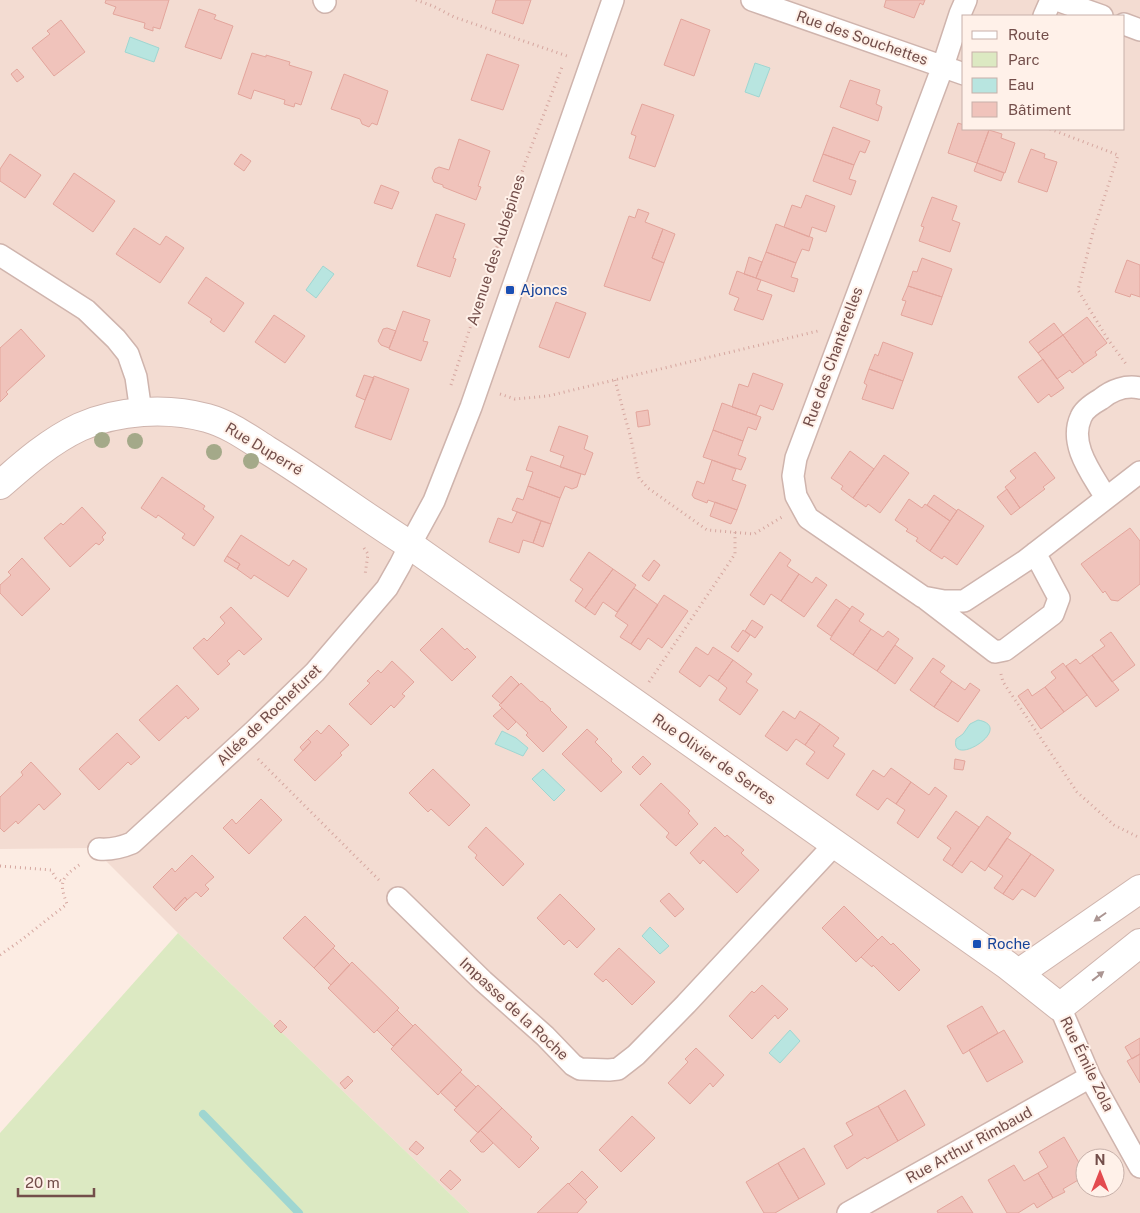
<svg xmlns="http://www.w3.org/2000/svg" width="1140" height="1213" font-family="'Public Sans',sans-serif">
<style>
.residential{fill:#f3dcd2;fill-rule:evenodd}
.green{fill:#dce9c2}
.water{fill:#b8e5e0;stroke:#9fd6d1}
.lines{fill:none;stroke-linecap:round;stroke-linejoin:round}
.stream{stroke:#9fd6d1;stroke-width:8}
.building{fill:#f0c3bb;stroke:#e3a59c}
.minor-casing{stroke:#cfb4ad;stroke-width:24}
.tertiary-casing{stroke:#cfb4ad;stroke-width:30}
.path{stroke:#d5a69f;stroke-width:3;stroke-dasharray:1 4;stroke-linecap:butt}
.minor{stroke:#fff;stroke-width:21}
.tertiary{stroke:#fff;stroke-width:28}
.tree{fill:#a4a989}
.oneway{fill:#ab9592}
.transit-dot{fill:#1a4fb4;stroke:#fff1e9;stroke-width:2}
.labels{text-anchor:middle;stroke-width:4;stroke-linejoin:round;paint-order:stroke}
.street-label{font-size:15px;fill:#734e4a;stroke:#fff1e9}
.transit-label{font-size:15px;fill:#164399;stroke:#fff1e9;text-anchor:start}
</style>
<rect width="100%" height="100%" fill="#fcece3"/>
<path class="residential" d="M0,0H1140V1213H470L178,933L93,848L0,849ZM964,16H1124V129H964ZM1085,1158H1115V1188H1085Z"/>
<path class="green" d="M178,933L470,1213H0V1133Z"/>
<path class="water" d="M130,37L159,48L154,62L125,52Z
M755,63L770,68L759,97L745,92Z
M323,266L334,274L316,298L306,290Z
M978,720C1017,727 949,770 956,739L963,734L970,724Z
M502,731L516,738L528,748L523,756L495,744Z
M543,769L565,790L554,801L532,779Z
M650,927L669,946L660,954L642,936Z
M790,1030L800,1041L780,1063L769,1053Z"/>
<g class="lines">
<path class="stream" d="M203,1114L299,1213"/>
</g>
<path class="building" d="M106,0H169L160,29L153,27V31L144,28L145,23L113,14L116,7L105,3Z
M496,0H531L523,24L492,13Z
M886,0H925L923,5L920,3L914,18L884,7Z
M199,9L216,15L214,19L233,26L221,59L185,47Z
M681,19L710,30L694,76L664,65Z
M61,20L85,52L54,76L32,48L50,34L47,31Z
M252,53L266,57V55L290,62L289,65L312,72L301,105L295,103L294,107L284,104L285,100L254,90L251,99L238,94Z
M487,54L519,65L503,110L471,100Z
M17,69L24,77L17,82L11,74Z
M344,74L388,91L377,125L372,123L369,127L362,124L360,119L331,109Z
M850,80L880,90L876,104L882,107L878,121L840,107Z
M642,104L674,115L655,167L629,158L636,136L631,134Z
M958,123L964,125V129L989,130L977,163L948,153Z
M833,127L870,141L865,153L860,151L854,165L823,154Z
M989,130L1002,134L1001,138L1015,143L1005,173L977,163Z
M459,139L490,151L478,186L481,187L476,200L443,187V185L434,182L432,178L435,169L439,167L449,170Z
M1031,149L1045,154L1044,158L1057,162L1047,192L1018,182Z
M10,154L41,175L25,198L0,181V169Z
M241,154L251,161L244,171L234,164Z
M823,154L854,165L849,179L856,181L851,195L813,181Z
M977,163L1004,173L1001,181L974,171Z
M74,173L115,201L93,232L53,204Z
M381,185L399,192L392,209L374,203Z
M806,195L835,206L826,232L812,227L809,237L784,227L792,205L801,208Z
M932,197L957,206L952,220L960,223L950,252L919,241L924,227L921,226Z
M638,209L649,213L645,222L663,229L652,258L664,263L650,301L604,286L629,216L635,218Z
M436,214L465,224L453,258L456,259L450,277L417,266Z
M776,224L813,238L809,251L802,249L796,263L766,252Z
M134,228L160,245L166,236L184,248L160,283L116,254Z
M663,229L675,234L664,263L652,258Z
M766,252L796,263L791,277L798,279L794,292L756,278Z
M749,257L762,262L756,278L744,274Z
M922,258L952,269L942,297L908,286L913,271L917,272Z
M1127,260L1140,265V297L1131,294L1130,297L1115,292Z
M737,271L761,280L757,290L772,295L763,320L734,310L739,298L729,294Z
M206,277L244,303L224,332L210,322L212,319L188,303Z
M908,286L942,297L932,325L901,315L906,301L902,300Z
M556,302L586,313L569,358L539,347Z
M403,311L430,320L423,341L428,342L421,361L389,349Z
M274,315L305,336L285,363L255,342Z
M1087,317L1107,343L1095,352L1097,355L1084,364L1063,335Z
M1054,323L1063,335L1038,353L1029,342Z
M387,328L396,331L389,348L381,345L378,341L383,329Z
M21,329L45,356L6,392L8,394L0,402V348Z
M1063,335L1084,364L1072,373L1070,370L1057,379L1038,353Z
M883,342L913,353L903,381L869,369L875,354L878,356Z
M1043,359L1064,388L1051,397L1049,394L1038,403L1018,377Z
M869,369L903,381L893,409L862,399L867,385L864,383Z
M753,373L783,384L773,410L760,405L756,415L732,407L739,384L748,387Z
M364,375L374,378L365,400L356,396Z
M374,376L409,389L391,440L355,427Z
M722,403L761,417L756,430L748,427L743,441L713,430Z
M648,410L650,425L638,427L636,412Z
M559,426L588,436L584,449L593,453L585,475L560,467L564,456L550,451Z
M713,430L743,441L738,455L746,458L741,470L703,457Z
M850,451L874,469L853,498L841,489L843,486L831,478Z
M1035,452L1055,478L1043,487L1045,489L1020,508L1005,487L1016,478L1010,471Z
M884,455L909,473L880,513L868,504L866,507L853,498Z
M531,456L581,474L577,487L572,489L565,486L560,498L528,486L533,472L526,470Z
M712,460L736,469L732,480L746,485L737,510L708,500L707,503L694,498L692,495L697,481L704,484Z
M162,477L205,506L203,509L214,517L194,546L182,538L185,534L158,515L156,518L141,508Z
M528,486L560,498L551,524L512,510L517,498L523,500Z
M1007,489L1020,508L1011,515L997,497Z
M934,495L957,511L950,521L927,505Z
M909,499L922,508L925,504L950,521L930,551L916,541L918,538L906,531L908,529L895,520Z
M715,502L737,510L731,524L710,516Z
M82,507L106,533L102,537L104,540L99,545L96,543L70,567L44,538L61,523L63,525Z
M958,509L984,526L957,565L944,556L942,559L930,551Z
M517,512L541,521L533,543L523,540L519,553L489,542L498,518L512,523Z
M541,521L551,524L543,547L533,543Z
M1130,528L1140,541V584L1118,601L1111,600L1105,591L1103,593L1081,564Z
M241,535L289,566L293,560L307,569L288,597L254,575L251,579L237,569L240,564L227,556Z
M589,552L613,569L585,608L575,601L583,589L570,580Z
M780,552L791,560L787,566L799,574L781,601L771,594L764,605L750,595Z
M227,556L240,564L237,569L224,561Z
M22,558L50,589L22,616L0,593V585L11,575L8,572Z
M654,560L660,565L649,581L642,576Z
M613,569L636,585L617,612L603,602L595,615L585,608Z
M799,574L812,583L816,577L827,585L804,617L781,601Z
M634,588L658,605L631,644L620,637L628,625L615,616Z
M664,595L688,611L662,648L648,638L640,650L631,644Z
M836,599L850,609L831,636L817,626Z
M852,606L864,614L859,621L871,629L853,655L830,639Z
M231,607L262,639L244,655L239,650L227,661L230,664L218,675L193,648L204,638L207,641L225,623L220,617Z
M752,620L763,627L755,638L745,631Z
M442,628L465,650L467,648L476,657L452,681L420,650Z
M871,629L883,637L888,631L899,639L877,671L853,655Z
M743,630L750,635L738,652L731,647Z
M1111,632L1135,665L1112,682L1092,655L1105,646L1100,640Z
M895,645L913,658L895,684L877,671Z
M696,647L708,655L713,647L733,660L718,681L709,675L700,687L679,672Z
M1092,655L1119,690L1096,707L1066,666L1076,659L1080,664Z
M933,658L945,666L940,672L952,681L934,707L910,690Z
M733,660L752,674L746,682L758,690L740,715L719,700L727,688L718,681Z
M392,661L414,682L402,694L405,696L394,708L391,705L371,725L349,704L370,683L367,681L378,670L381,673Z
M1063,663L1087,695L1064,712L1045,687L1056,678L1051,672Z
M511,676L519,684L501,704L492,696Z
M952,681L965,690L970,683L980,690L958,722L934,707Z
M521,683L541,702L542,701L551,709L550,710L567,727L543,752L526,735L528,733L499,705Z
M177,685L199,709L188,719L186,716L159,741L139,720Z
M1045,687L1064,712L1041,729L1018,696L1028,689L1032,696Z
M502,708L516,722L508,730L493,716Z
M783,711L795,719L800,711L820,724L805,745L796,739L787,751L765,736Z
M820,724L839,738L833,746L845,754L828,779L806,764L815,752L805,745Z
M329,725L349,745L340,753L342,755L315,781L294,760L311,742L308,739L317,730L321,734Z
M587,729L598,739L595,742L612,759L611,761L622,772L601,792L562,754Z
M117,733L140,757L131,765L128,762L99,790L79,769Z
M308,739L311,742L303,751L300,747Z
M643,756L651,764L640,775L632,767Z
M955,759L965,761L963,770L954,769Z
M31,762L61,794L44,810L39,804L18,824L16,821L4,832L0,828V797L23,775L21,772Z
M891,768L911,782L896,804L887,798L878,810L856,795L873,770L884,777Z
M433,769L470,805L449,826L431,809L428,812L409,793Z
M911,782L929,795L935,787L947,796L918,838L897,823L905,810L896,804Z
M661,783L690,811L688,813L698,824L676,846L666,837L669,833L640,805Z
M261,799L282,820L249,854L223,828L232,819L236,824Z
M956,811L979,827L952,866L943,860L951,848L937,838Z
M987,816L1011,833L985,871L971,861L962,873L952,866Z
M486,827L524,864L503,886L475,858L477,855L468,847Z
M715,827L725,837L727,835L744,850L741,853L759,870L737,893L703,860L700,864L690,853Z
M1007,838L1031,854L1003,894L994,888L1003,876L988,866Z
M1031,854L1054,870L1035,897L1022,889L1013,900L1003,894Z
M192,855L214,877L205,885L209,889L201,897L196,892L187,900L185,897L174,909L153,887L172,868L175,872Z
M669,893L684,909L675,917L660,901Z
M560,894L595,929L577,948L569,940L564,945L537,918Z
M185,897L187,900L176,911L174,909Z
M844,906L878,940L856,962L822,928Z
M305,916L335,946L314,968L283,938Z
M882,936L891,945L893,943L920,970L899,991L873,965L872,967L861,957Z
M333,948L350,965L331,985L314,968Z
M619,948L655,982L632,1005L606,979L603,982L594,974Z
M352,962L399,1008L374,1033L328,988Z
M762,985L788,1009L778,1019L775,1015L752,1039L729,1016L752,991L754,993Z
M982,1006L998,1033L963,1054L947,1026Z
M397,1010L413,1026L393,1046L377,1030Z
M280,1020L287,1027L281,1033L274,1026Z
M415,1024L462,1070L438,1095L391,1049Z
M1004,1030L1023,1062L987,1082L969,1050Z
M1140,1038V1054L1132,1059L1125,1047Z
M696,1048L724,1075L713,1087L710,1083L690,1104L668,1083L688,1062L685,1059Z
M1140,1054V1083L1127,1061Z
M460,1072L476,1087L456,1107L440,1092Z
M348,1076L353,1081L345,1089L340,1083Z
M478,1085L502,1108L478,1133L454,1110Z
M905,1090L925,1125L898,1141L878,1106Z
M878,1106L898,1141L867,1159L865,1157L847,1169L834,1146L853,1135L846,1123Z
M502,1108L532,1137L530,1139L539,1148L519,1168L480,1130Z
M632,1116L655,1138L621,1172L599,1150Z
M480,1130L493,1143L484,1152H481L470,1141Z
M1064,1137L1085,1173V1176L1063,1189L1065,1192L1053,1198L1038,1173L1048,1167L1039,1152Z
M416,1141L424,1148L417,1155L409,1149Z
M804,1148L825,1184L799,1199L778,1163Z
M778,1163L799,1199L775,1213H764L746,1182Z
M1014,1165L1024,1181L1038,1173L1053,1198L1037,1208L1034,1203L1018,1213H1007L988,1180Z
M450,1170L461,1180L451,1190L440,1180Z
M582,1171L598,1187L585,1200L569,1184Z
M568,1183L587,1202L577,1213H537Z
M962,1196L973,1213H938L937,1211Z"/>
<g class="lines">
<defs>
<path id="minor" d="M324,0L325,2
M752,0L964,74
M966,0L960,14L943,66L796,458L793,476L796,496L808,518L923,597L944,601H964L1025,561L1140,472
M1057,0L1102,16
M1044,16L1051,0
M1124,24L1140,30
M0,255L86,310L116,339L128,354L136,377L141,412
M1106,498C1093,475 1068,445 1081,417C1084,409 1094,403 1101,399C1112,390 1126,385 1140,388
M926,599L995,652L1005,650L1053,614L1059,598L1035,553
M99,849C111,850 120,848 132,843L253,732L315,672L387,588L400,565L410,545L434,501L471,407L613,0
M398,898L483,981L545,1036L573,1065L580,1069L609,1070L618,1069L636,1055L686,1004L835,844
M1060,1007L1090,1077L1140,1167
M848,1213L1090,1077"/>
<path id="tertiary" d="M0,485C25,463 50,441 80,427C118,410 167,407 207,418C229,424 248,438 267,450C316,480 361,514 410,545L1007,965L1060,1007L1140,943
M1019,973L1140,889"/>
</defs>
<use href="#minor" class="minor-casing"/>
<use href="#tertiary" class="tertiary-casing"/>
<path class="path" d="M416,0L433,6L454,17L570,57
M1050,129L1118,155L1093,232L1078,290L1107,338L1126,364
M615,380L631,439L639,478L648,488L707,530L754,534L782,517
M451,385L525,163L562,67
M500,394L515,399L548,396L818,331
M364,548L368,554L365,575
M1001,674L1003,682L1077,792L1114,825L1140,838
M649,682L735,554V532
M258,759L381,882
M0,866L51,870L56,878L63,882
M0,955L20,941L67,904C58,881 62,877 82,863"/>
<use href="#minor" class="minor"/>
<use href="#tertiary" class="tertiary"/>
</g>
<g class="tree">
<circle cx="102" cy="440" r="8"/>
<circle cx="135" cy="441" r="8"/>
<circle cx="214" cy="452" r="8"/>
<circle cx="251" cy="461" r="8"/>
</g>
<defs><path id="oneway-solid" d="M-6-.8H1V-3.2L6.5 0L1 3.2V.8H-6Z" transform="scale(1.25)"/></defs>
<g class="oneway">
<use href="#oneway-solid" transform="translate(1100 917) rotate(145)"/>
<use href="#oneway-solid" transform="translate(1098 976) rotate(-38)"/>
</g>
<g class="transit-dot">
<rect x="505" y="285" width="10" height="10" rx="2.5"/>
<rect x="972" y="939" width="10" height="10" rx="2.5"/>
</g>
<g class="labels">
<g class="street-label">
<text transform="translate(862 38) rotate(19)" y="5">Rue des Souchettes</text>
<text transform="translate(496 250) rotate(-72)" y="5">Avenue des Aubépines</text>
<text transform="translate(833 357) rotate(-70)" y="5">Rue des Chanterelles</text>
<text transform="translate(264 449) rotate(31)" y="5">Rue Duperré</text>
<text transform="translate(269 715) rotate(-44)" y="5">Allée de Rochefuret</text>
<text transform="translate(714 759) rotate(35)" y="5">Rue Olivier de Serres</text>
<text transform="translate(514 1009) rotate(43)" y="5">Impasse de la Roche</text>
<text transform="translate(1087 1064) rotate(64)" y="5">Rue Émile Zola</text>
<text transform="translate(969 1145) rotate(-29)" y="5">Rue Arthur Rimbaud</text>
</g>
<g class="transit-label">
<text x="520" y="295">Ajoncs</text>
<text x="987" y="949">Roche</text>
</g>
</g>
<rect x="962" y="15" width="162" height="115" fill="#fff1e9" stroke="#c7b0a9"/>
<rect x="972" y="31" width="25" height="8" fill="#ffffff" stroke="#c7b0a9"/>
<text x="1008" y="40" font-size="15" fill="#734e4a">Route</text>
<rect x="972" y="52" width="25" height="15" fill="#dce9c2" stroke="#c7b0a9"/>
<text x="1008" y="65" font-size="15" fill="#734e4a">Parc</text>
<rect x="972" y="78" width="25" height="15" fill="#b8e5e0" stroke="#c7b0a9"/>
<text x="1008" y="90" font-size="15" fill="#734e4a">Eau</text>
<rect x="972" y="102" width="25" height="15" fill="#f0c3bb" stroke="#c7b0a9"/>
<text x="1008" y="115" font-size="15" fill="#734e4a">Bâtiment</text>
<g transform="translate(1100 1173)"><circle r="24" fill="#fff1e9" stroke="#c7b0a9"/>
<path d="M0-4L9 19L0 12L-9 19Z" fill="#e34b4f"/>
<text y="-8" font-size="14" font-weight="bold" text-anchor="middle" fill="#734e4a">N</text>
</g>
<path d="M18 1188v8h76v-8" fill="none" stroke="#734e4a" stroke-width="2.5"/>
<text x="25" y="1188" font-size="15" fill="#734e4a" stroke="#fff1e9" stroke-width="4" paint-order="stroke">20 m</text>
</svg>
